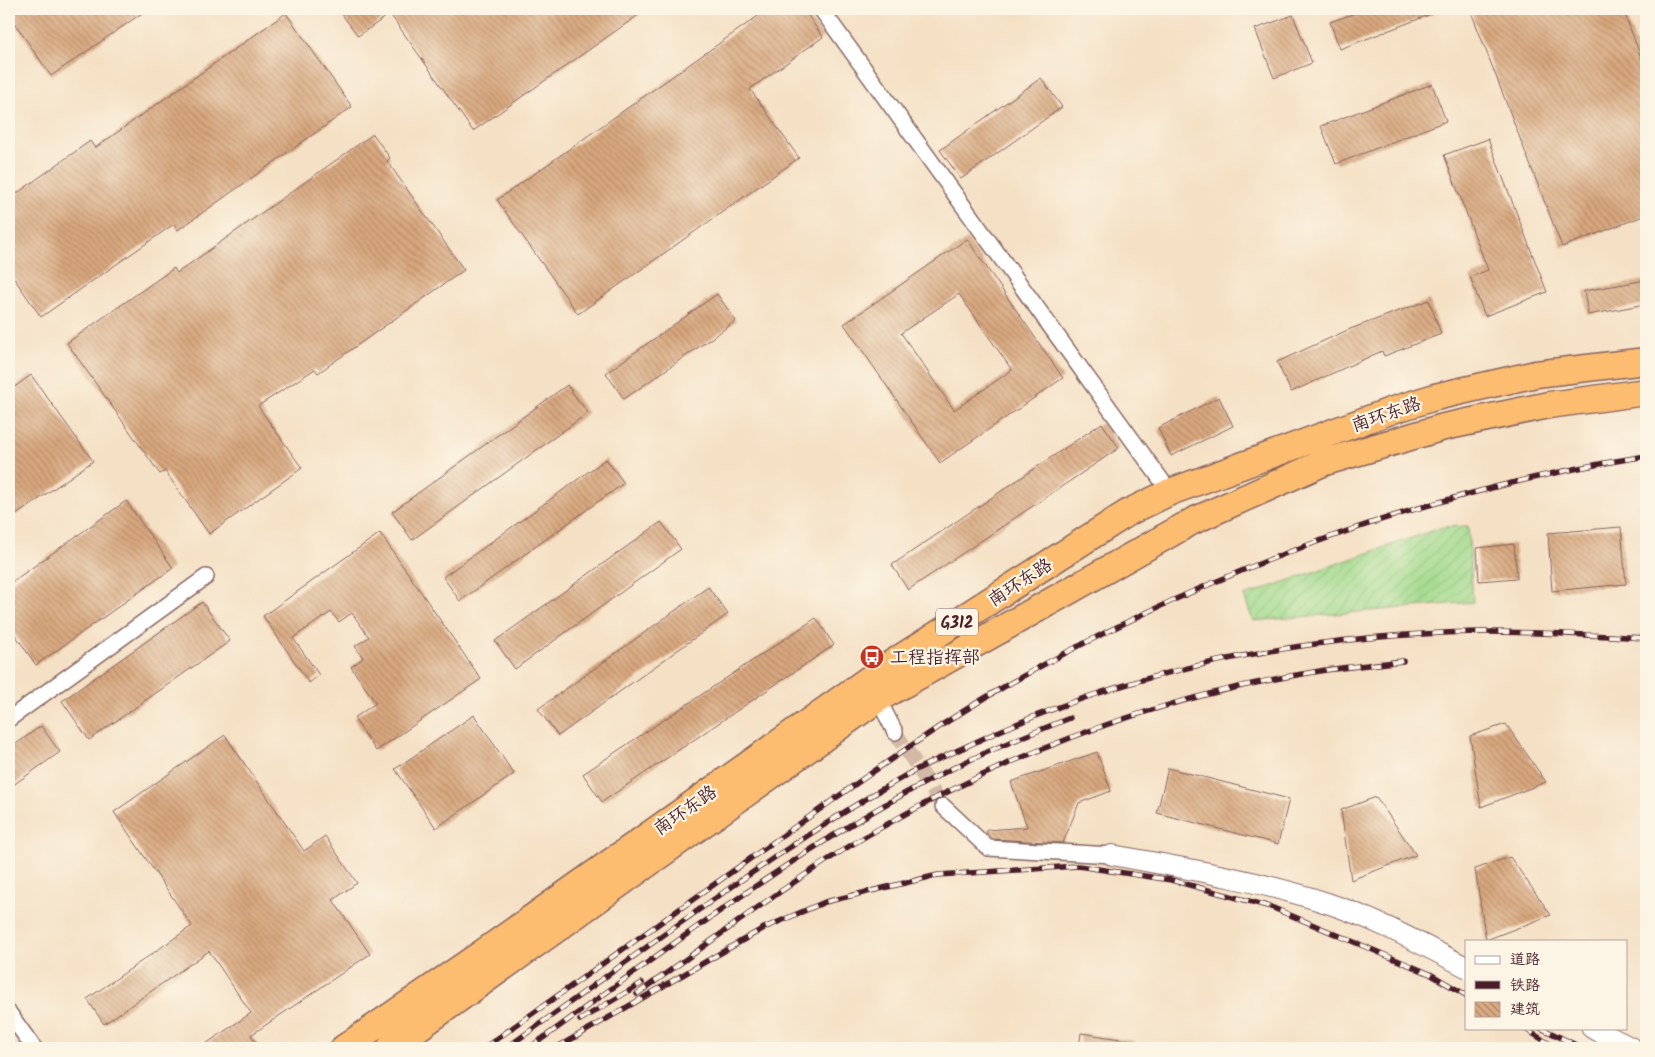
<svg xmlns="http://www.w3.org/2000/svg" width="1655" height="1057" font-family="Kalam,'LXGW WenKai TC',sans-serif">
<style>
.garden{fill:url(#garden-furrows);stroke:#767c5c}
.building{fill:url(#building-back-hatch);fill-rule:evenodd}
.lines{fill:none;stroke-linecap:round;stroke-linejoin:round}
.minor-tunnel{stroke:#d2b9a5;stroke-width:15;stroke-dasharray:15 8;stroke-linecap:butt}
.minor-casing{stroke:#866361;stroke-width:18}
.tertiary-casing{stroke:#866361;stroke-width:22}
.trunk-casing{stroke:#866361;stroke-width:29}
.minor{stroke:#fff;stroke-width:15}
.tertiary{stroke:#fff;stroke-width:20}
.trunk{stroke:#fcbd6f;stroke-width:26}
.rail-casing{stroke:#4a1f2b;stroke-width:5.5}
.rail{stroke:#fcf5e5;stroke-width:4;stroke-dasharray:11;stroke-linecap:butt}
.labels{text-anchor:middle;stroke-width:4.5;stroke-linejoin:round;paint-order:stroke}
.shield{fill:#fcf5e5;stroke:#7f5f63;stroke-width:1}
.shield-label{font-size:16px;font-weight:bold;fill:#4a1f2b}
.street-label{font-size:18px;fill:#4a1f2b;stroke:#fcf5e5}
.poi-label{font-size:18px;fill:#4a1f2b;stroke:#fcf5e5;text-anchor:start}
</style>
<defs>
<pattern id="garden-furrows" width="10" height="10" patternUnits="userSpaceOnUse" patternTransform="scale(1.25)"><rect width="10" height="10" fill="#a1da8c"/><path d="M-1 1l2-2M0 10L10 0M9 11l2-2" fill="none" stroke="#8cbb79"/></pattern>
<pattern id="building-back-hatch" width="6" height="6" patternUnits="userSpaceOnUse" patternTransform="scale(1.25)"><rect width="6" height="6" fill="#d8a87e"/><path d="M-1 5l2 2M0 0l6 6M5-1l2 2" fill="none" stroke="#b18867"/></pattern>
</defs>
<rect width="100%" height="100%" fill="#fcf5e5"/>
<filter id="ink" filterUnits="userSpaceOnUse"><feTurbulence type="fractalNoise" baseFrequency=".02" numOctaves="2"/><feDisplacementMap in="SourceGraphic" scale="10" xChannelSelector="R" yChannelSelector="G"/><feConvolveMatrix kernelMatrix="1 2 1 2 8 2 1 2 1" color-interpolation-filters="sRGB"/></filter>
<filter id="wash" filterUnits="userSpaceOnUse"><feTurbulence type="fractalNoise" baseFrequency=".0096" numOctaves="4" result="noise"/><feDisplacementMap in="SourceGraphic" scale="20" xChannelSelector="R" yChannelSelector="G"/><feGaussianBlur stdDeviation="1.12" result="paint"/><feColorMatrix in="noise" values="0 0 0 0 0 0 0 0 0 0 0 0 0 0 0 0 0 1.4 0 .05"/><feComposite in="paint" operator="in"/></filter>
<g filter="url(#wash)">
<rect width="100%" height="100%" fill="#f4e0c4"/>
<path class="garden" d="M1468,526L1473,602L1253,621L1244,596L1443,527Z"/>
<g id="blocks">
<path class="building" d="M9,9H148L51,76L9,15Z
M338,9H647L473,131L390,14L358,36Z
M768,9H803L823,37L750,89L799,158L578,314L497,200Z
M1366,9H1442V10L1340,49L1330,22Z
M1470,9H1623L1646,71V215L1562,247Z
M286,13L352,107L178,230L174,224L41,317L9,271V199L90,141L95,148Z
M1293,15L1312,63L1274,78L1255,29Z
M1041,78L1062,107L961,179L940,150Z
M1432,84L1446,121L1336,164L1321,126Z
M373,134L390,158L387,161L464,270L318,373L315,369L258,406L302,468L209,534L165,471L160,474L67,343L174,268L177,273Z
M1488,139L1547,292L1485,316L1470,277L1488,270L1444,155Z
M967,239L1063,378L940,463L844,324ZM959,294L1012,370L954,410L901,333Z
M1646,280V304L1588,315L1584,291Z
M717,294L736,321L624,399L606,373Z
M1429,300L1441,334L1384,356L1382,351L1291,392L1277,362L1350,329Z
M31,375L93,461L9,520V391Z
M567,385L588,413L412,540L392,512Z
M1219,397L1233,426L1171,456L1158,428Z
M1102,423L1119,448L908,590L892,565Z
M606,459L624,483L460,601L443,577Z
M126,501L173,568L36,665L9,626V584Z
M661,522L681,549L515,669L495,641Z
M1621,527L1626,584L1552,591L1548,533Z
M380,533L481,679L376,751L354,718L376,703L351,667L363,658L355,646L369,637L352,613L339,622L331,612L293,638L319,675L309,683L263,616Z
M1514,544L1517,578L1479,581L1477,548Z
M708,587L728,614L558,736L538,709Z
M202,602L230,641L89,740L62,701Z
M816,618L834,645L602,802L583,774Z
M474,715L514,774L436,828L395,769Z
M1506,724L1546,782L1481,807L1470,736Z
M41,726L60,752L9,788V749Z
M225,735L304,851L325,836L357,883L333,900L370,954L251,1035L260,1048H200L251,1013L209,951L104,1024L87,999L192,926L114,812Z
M1097,752L1111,791L1079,803L1063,843L992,839L987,835V830L1027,827L1011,782Z
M1168,768L1289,799L1278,844L1157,813Z
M1376,797L1416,855L1351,880L1341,810Z
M1510,857L1551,915L1486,940L1475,869Z
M1081,1033L1134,1041V1048H1079Z"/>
</g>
</g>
<g filter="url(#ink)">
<use href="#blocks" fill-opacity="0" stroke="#866361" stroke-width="1"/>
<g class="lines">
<path class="minor-tunnel" d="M895,732L943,806"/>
<defs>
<path id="minor" d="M821,9L1170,492
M878,699L895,732
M9,719L206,577
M943,806L988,848L1112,855
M9,1013L34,1048"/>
<path id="tertiary" d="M1112,855C1184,868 1257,880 1327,903C1376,919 1421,944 1466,967
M1592,1028L1632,1048"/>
<path id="trunk" d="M344,1048L481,954L883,669L1129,512L1170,492L1393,410L1435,397L1536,374L1646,361
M390,1048L878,699L1193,521L1325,462L1444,427L1549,405L1646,392"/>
</defs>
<use href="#minor" class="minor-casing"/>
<use href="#tertiary" class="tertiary-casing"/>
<use href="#trunk" class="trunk-casing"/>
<use href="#minor" class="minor"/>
<use href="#tertiary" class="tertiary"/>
<use href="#trunk" class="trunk"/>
<defs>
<path id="rail" d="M637,994C713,941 788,882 868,835C1007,754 1155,698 1314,672C1343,667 1373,665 1403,661
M580,1020L642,983
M1524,1028L1556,1048
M1541,1028L1582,1048
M484,1048C587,975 689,902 792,829C862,780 932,728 1007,685C1202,574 1424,491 1646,456
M506,1048C638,955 769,853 910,773C928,763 948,755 967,746C1127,669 1306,634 1483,632C1537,632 1592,635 1646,638
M529,1048C659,956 787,855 928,781C974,756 1022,737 1070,718
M556,1048L764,928L825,902L938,875L1078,866L1171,880L1271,907L1430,974L1466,995"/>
</defs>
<use href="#rail" class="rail-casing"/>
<use href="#rail" class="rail"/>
</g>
</g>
<defs>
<symbol id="bus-disc" viewBox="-11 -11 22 22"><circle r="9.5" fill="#c8321e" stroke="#fcf5e5"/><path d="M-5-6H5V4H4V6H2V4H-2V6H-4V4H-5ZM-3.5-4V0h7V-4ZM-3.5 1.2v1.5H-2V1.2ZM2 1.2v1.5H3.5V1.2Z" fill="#fff"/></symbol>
</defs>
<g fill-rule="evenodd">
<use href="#bus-disc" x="858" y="643" width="28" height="28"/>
</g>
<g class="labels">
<rect class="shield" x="936" y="608.5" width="42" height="27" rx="4"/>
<g class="shield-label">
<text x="957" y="628">G312</text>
</g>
<g class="street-label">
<text transform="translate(1386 414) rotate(-19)" y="6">南环东路</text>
<text transform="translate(1020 582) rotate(-33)" y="6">南环东路</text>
<text transform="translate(685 810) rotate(-35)" y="6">南环东路</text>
</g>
<g class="poi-label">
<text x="890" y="663">工程指挥部</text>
</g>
</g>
<rect width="1655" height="1057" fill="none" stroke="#fcf5e5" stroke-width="30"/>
<rect x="1465" y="940" width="162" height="90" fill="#fcf5e5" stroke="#b59f9b"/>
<rect x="1475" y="956" width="25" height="8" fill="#ffffff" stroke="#b59f9b"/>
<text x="1510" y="964" font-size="15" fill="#4a1f2b">道路</text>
<rect x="1475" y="981" width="25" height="8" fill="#4a1f2b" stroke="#b59f9b"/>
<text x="1510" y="990" font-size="15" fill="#4a1f2b">铁路</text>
<rect x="1475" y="1002" width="25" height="15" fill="url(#building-back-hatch)" stroke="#b59f9b"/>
<text x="1510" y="1014" font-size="15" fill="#4a1f2b">建筑</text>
</svg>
